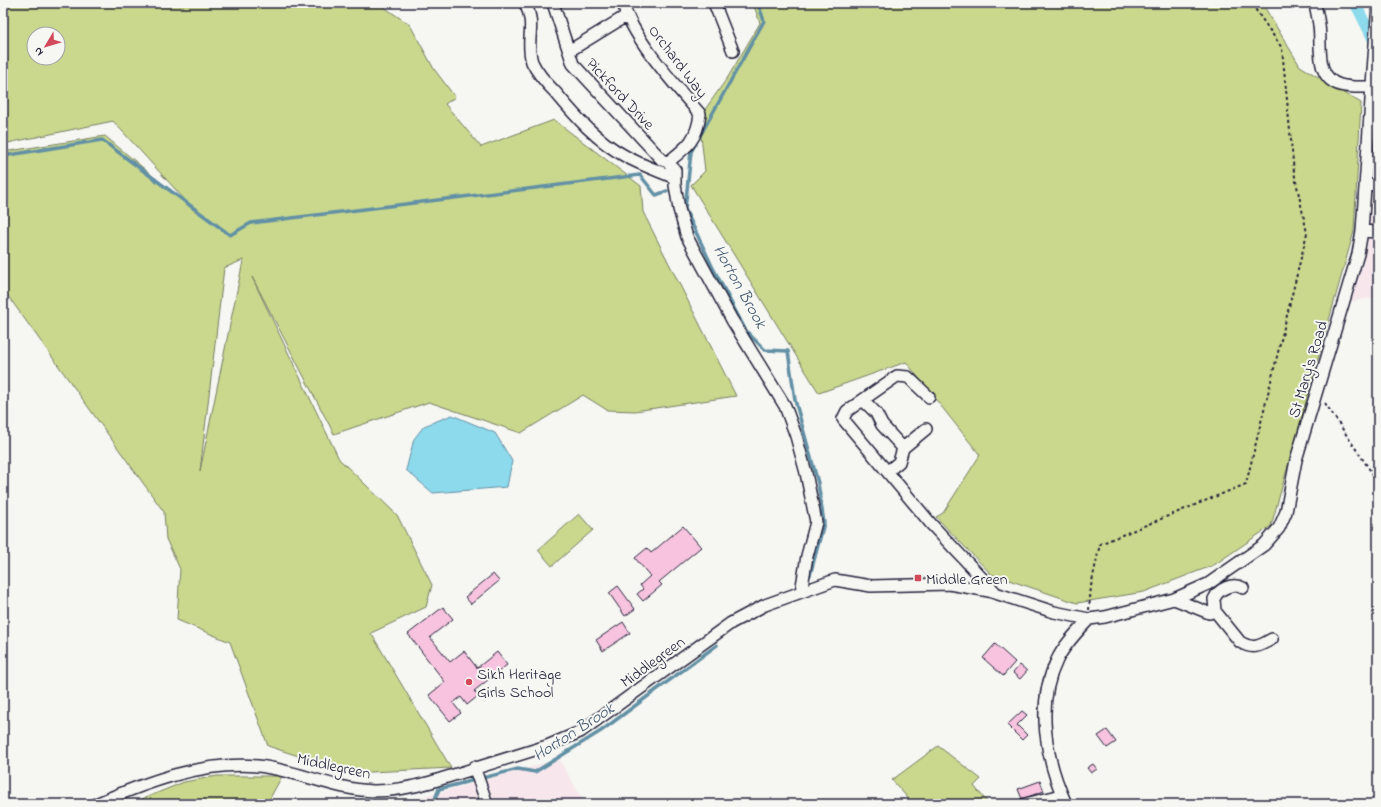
<svg xmlns="http://www.w3.org/2000/svg" width="1381" height="807" font-family="'Indie Flower',sans-serif">
<style>
.built{fill:#f7e7ec}
.green{fill:#c9d88c;stroke:#767d64;fill-rule:evenodd}
.water{fill:#8ddaec;stroke:#6290a5}
.lines{fill:none;stroke-linecap:round;stroke-linejoin:round}
.stream{stroke:#6290a5;stroke-width:3.5}
.canal{stroke:#8ddaec;stroke-width:11}
.building{fill:#f8c3df;stroke:#22223b}
.minor-casing{stroke:#22223b;stroke-width:14}
.path{stroke:#22223b;stroke-width:2;stroke-dasharray:3 3;stroke-linecap:butt}
.minor{stroke:#f6f6f2;stroke-width:11}
.minor-bridge-casing{stroke:#22223b;stroke-width:14;stroke-linecap:butt}
.minor-bridge{stroke:#f6f6f2;stroke-width:11}
.poi-dot{fill:#d1495b;stroke:#f6f6f2;stroke-width:1.5}
.labels{text-anchor:middle;stroke-width:4;stroke-linejoin:round;paint-order:stroke}
.street-label{font-size:16px;fill:#22223b;stroke:#f6f6f2}
.poi-label{font-size:16px;fill:#22223b;stroke:#f6f6f2;text-anchor:start}
.water-label{font-size:17px;font-style:italic;fill:#425970;stroke:#f6f6f2}
</style>
<rect width="100%" height="100%" fill="#f6f6f2"/>
<filter id="ink" filterUnits="userSpaceOnUse"><feTurbulence type="fractalNoise" baseFrequency=".025" numOctaves="2"/><feDisplacementMap in="SourceGraphic" scale="8" xChannelSelector="R" yChannelSelector="G"/><feConvolveMatrix kernelMatrix="1 2 1 2 8 2 1 2 1" color-interpolation-filters="sRGB"/></filter>
<g filter="url(#ink)">
<path class="built" d="M1378,135V297L1347,302L1355,272L1364,264L1372,153Z
M559,759L585,804H416V799Z"/>
<path class="green" d="M3,3H378L410,25L434,69L455,97L445,104L481,147L554,120L641,186L643,212L736,396L635,411L607,410L583,395L521,433L429,402L334,434L252,277L339,459L397,515L432,585L426,607L371,633L451,768L350,773L268,746L230,642L177,620L180,569L166,539L164,512L3,289V152L105,136L196,212L113,121L3,144ZM34,34H58V58H34ZM243,260V261L200,471L224,268Z
M753,3H1262L1300,66L1361,103L1354,231L1271,526L1214,565L1144,592L1077,603L991,574L936,517L943,513L980,455L906,362L819,393L691,185L705,171L699,118L728,77L760,23Z
M579,514L593,530L552,566L538,550Z
M938,746L981,779L974,786L988,803L913,804L892,780Z
M217,776H282L269,800L273,804H130L184,782Z"/>
<path class="water" d="M452,415L495,433L512,461L507,487L433,493L406,470L414,439L424,426Z"/>
<g class="lines">
<path class="stream" d="M758,3L764,21L691,152L685,209L712,266L746,331L765,350L788,351L795,400L818,483L824,523L810,575
M3,156L102,140L230,235L251,223L640,175L656,195L667,191
M433,804L439,789L518,769L535,772L601,731L717,645"/>
<path class="canal" d="M1355,3L1377,47"/>
</g>
<path class="building" d="M683,526L701,547L659,582L662,585L643,601L637,594L643,589L640,585L650,576L635,558L647,548L651,553Z
M493,574L499,581L471,604L465,597Z
M618,586L635,609L625,616L609,593Z
M443,607L453,619L430,637L450,662L464,651L477,668L497,652L507,665L474,691L478,696L467,705L461,697L453,703L461,713L450,721L429,695L445,682L408,634Z
M623,622L630,633L603,651L596,640Z
M995,644L1015,662L1003,676L983,658Z
M1020,665L1027,671L1020,679L1013,673Z
M1022,711L1027,715L1017,725L1027,735L1022,740L1007,725Z
M1107,730L1116,742L1107,748L1098,736Z
M1093,764L1097,769L1091,773L1087,768Z
M1040,781L1044,791L1022,799L1018,789Z"/>
<g class="lines">
<defs>
<path id="minor" d="M525,3C537,27 525,39 532,62C537,73 547,84 556,93C576,117 597,141 625,156C641,165 659,171 675,178
M553,3L573,64L662,160L668,162L675,170V185L679,209L687,237L732,320L785,406L796,436L806,473L816,522L807,556L801,592
M623,3C632,38 676,86 700,114C697,140 687,147 668,162
M714,3L733,51
M1315,3C1316,10 1318,17 1319,25C1322,45 1314,77 1340,85C1350,88 1362,87 1372,87
M569,51L626,16
M1365,184L1378,185
M1362,231L1378,232
M929,397L908,377L897,376L847,411L843,419L932,525L996,593
M863,400L876,413L882,425L903,448
M888,471L899,462L903,448L926,429
M1174,599L1209,613L1215,611L1240,642C1253,650 1260,646 1272,639
M1215,611L1214,599C1218,589 1233,582 1243,588
M474,767L485,798L483,804
M96,804C147,782 202,761 258,766C297,770 334,790 374,791C393,791 413,787 431,782L547,746L580,732L731,623L765,605L835,580L871,586L949,584L989,591L1054,612L1089,619L1105,617L1174,599L1208,584L1264,545L1279,528L1286,512L1296,460L1358,254L1362,231L1373,71
M1025,804L1062,795
M1066,804C1046,760 1035,705 1057,660C1064,645 1078,631 1089,619"/>
</defs>
<use href="#minor" class="minor-casing"/>
<path class="path" d="M1325,403L1378,482
M1089,610L1091,586L1100,544L1246,484L1307,233L1294,172L1282,48L1251,3"/>
<use href="#minor" class="minor"/>
<defs>
<path id="minor-bridge" d="M1373,71L1378,4"/>
</defs>
<use href="#minor-bridge" class="minor-bridge-casing"/>
<use href="#minor-bridge" class="minor-bridge"/>
</g>
</g>
<g class="poi-dot">
<rect x="914" y="574" width="8" height="8" rx="2"/>
<circle cx="469" cy="682" r="4"/>
</g>
<g class="labels">
<g class="street-label">
<text transform="translate(679 61) rotate(53)" y="6">Orchard Way</text>
<text transform="translate(621 93) rotate(47)" y="6">Pickford Drive</text>
<text transform="translate(1307 369) rotate(-73)" y="6">St Mary's Road</text>
<text transform="translate(652 661) rotate(-36)" y="6">Middlegreen</text>
<text transform="translate(334 765) rotate(12)" y="6">Middlegreen</text>
</g>
<g class="poi-label">
<text x="926" y="584">Middle Green</text>
<text x="477" y="679">Sikh Heritage<tspan x="477" dy="18">Girls School</tspan></text>
</g>
<g class="water-label">
<text transform="translate(741 286) rotate(61)" y="6">Horton Brook</text>
<text transform="translate(573 731) rotate(-33)" y="6">Horton Brook</text>
</g>
</g>
<rect width="1381" height="807" fill="none" stroke="#f6f6f2" stroke-width="16"/>
<rect x="8" y="8" width="1365" height="791" fill="none" stroke="#22223b" stroke-width="1.5" filter="url(#ink)"/>
<g transform="translate(46 46) rotate(232)"><circle r="19" fill="#f6f6f2" stroke="#a1a1a9"/>
<path d="M0-3L7 15L0 10L-7 15Z" fill="#d1495b"/>
<text y="-6" font-size="11" font-weight="bold" text-anchor="middle" fill="#22223b">N</text>
</g>
</svg>
